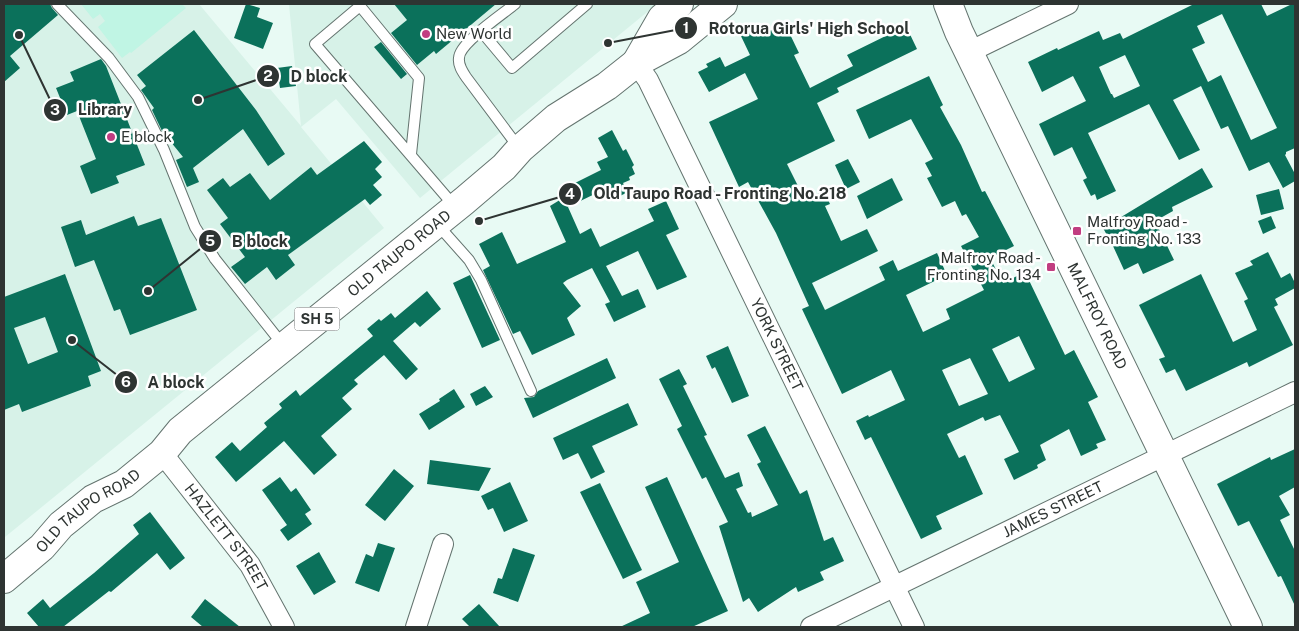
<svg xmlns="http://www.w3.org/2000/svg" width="1299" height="631" font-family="'Public Sans',sans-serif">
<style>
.built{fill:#d7f2e8}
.green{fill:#c0f5e4}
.building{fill:#0b715b;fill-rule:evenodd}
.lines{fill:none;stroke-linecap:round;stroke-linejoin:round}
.service-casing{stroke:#64746f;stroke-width:12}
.minor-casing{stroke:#64746f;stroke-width:22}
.secondary-casing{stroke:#64746f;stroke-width:30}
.trunk-casing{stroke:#64746f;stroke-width:30}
.service{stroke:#fff;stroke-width:10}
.minor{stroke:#fff;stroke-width:20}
.secondary{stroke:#fff;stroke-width:28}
.trunk{stroke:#fff;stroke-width:28}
.poi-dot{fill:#c13d81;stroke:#fff;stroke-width:2}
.labels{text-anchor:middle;stroke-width:5;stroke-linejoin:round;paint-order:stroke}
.shield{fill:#fff;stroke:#6d7170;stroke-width:1}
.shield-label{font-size:14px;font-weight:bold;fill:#2e3432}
.poi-label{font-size:15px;fill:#2e3432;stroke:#fff;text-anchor:start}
.street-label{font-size:15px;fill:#2e3432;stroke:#fff}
.leader{fill:none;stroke:#2e3432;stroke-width:2}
.callout-dot{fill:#2e3432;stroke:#fff;stroke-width:2}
.mark-label{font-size:15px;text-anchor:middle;font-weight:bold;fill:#fff}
.callout-label{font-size:16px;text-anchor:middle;font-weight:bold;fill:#2e3432;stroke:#fff;stroke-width:5;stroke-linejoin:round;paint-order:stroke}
</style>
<rect width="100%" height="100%" fill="#e8faf4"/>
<path class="built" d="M4,4H199L301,126L289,5L290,4H657L420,198L336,99L301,127L384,228L5,537L4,535Z"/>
<path class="green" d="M81,4H182L186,8L131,53L130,52L122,58L98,27L105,21L100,14L93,19Z"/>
<path class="building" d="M4,4H50L52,8L58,15L10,56L20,68L4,82Z
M246,4L260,8L257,17L273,23L263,49L234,38Z
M394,4H496L436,54L434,51L417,65L391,33L407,20Z
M1194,4H1261L1267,16L1292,4H1295V148L1286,152V154L1285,155L1295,174V181L1283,188L1269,162L1249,171L1228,126L1221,129L1201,86L1173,100L1200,150L1179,160L1149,104L1088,133L1116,191L1097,200L1095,194L1091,196L1083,180L1087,178L1072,147L1054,156L1039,124L1086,101L1073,76L1042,92L1028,62L1057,48L1058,50L1099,31L1103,40L1120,33L1123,39ZM1222,14L1277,128L1251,140L1221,75L1208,82L1192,49L1205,43L1197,26ZM1125,55L1140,86L1114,98L1112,94H1111L1099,67Z
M760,24L765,33L785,24L799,53L794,55L810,88L853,66L847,55L906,26L917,49L837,88L839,92L817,103L835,141L787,164L805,200L824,191L830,204L825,206L841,241L867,229L878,251L812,283L825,310L885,280L879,267L893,260L898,271L937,253L947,275L906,295L923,332L950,319L946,309L984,290L961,246L979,237L966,214L962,216L955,201L942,207L927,178L932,176L925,163L933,159L911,119L869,139L856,110L929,76L943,105L940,107L961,145L982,192L985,191L1014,246L990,258L1003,283L1025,272L1065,355L1074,350L1098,397L1088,402L1106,440L1096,444L1098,448L1081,456L1069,429L1040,445L1046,460L1037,465L1038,468L1014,480L1004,459L1019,452L1000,415L985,421L983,417L947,434L959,458L965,455L983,494L936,516L942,529L921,539L871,437L865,440L856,421L868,415L869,417L905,400L891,370L842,394L802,309L809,306L776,233L748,182L739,187L709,122L758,99L745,73L709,92L698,72L708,67L706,64L720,57L725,67L750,55L740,34ZM1019,336L1035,369L1009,382L992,349ZM970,358L988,394L959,406L942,370Z
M194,30L256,110L285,154L268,166L243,129L193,168L199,182L187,187L176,160L183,157L162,131L152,110L154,108L141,90L146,86L137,75Z
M381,42L407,74L401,79L374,47Z
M101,59L106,66L145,165L116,176L119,183L91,194L80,166L96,159L77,111L67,115L56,88L74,81L70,72Z
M292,66L296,86L280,88L277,68Z
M612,130L623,151L626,149L634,165L632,167L635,174L629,177L630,180L623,183L628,192L610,201L605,189L568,207L580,234L591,228L600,247L654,221L648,209L666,201L679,229L666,235L687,277L657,290L638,251L606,266L622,296L638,289L646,307L614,322L605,304L610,302L592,268L567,280L563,283L581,306L567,318L575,335L532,355L520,331L513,334L483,270L490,266L479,244L502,232L517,264L566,242L550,206L563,198L559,191L601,170L597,162L608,157L598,138Z
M364,141L382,162L375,169L382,177L373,185L382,195L370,205L365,199L288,255L295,265L276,280L267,267L245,284L231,267L245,257L220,224L228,218L207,190L223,178L230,187L250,173L270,200L311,167L317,175Z
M848,159L860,182L846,189L835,165Z
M1202,168L1213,187L1172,207L1173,211L1155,221L1174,260L1143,274L1138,263L1124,270L1113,246L1103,228Z
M892,178L903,200L867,219L857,196Z
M1279,189L1284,209L1261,215L1256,195Z
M134,216L138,226L161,218L197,310L130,335L120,309L114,311L94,260L75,267L61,227L81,220L86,235Z
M1271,216L1276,228L1263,234L1258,221Z
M1268,252L1281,278L1290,273L1295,283V288L1275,299L1278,305L1274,307L1293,345L1249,367L1247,362L1186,391L1175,369L1166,373L1159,359L1165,357L1139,305L1201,274L1233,342L1257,330L1244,301L1248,299L1235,273L1253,265L1250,261Z
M65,274L101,371L88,376L91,386L22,412L19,404L4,410V297ZM45,317L58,352L28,364L14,328Z
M470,275L500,340L482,348L453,283Z
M427,291L441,309L420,327L415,322L393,341L418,369L406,380L384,355L354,380L358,384L342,398L352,409L321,436L337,455L314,475L284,441L236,482L215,457L232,442L240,451L267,427L264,423L282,408L279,404L296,390L300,396L373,336L367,329L379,319L381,321L391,313L395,318Z
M728,346L749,396L732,403L715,367L712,369L706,356Z
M607,358L616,378L533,418L524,398L534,397L538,391Z
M679,369L687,384L683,386L707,435L704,436L725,478L739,472L743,486L736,489L748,513L751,512L752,517L778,505L757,464L761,462L747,435L765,426L800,494L807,490L824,541L833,537L844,561L820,572L824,580L798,592L796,587L758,612L749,598L743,602L719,526L728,522L706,477L702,479L677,429L682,426L659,379Z
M485,386L493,397L476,406L470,394Z
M454,389L465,407L429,430L419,414L440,401L439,399Z
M628,403L638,425L592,446L605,472L591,479L578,453L563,460L553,438Z
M1295,449V487L1279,496L1290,515L1280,520L1295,551V606L1281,576L1278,577L1249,521L1238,526L1217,484L1270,457L1271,460Z
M430,460L491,468L479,491L427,484Z
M394,469L414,486L385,521L365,505Z
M280,477L291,492L296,488L311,510L305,514L312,524L288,541L280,530L287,525L262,490Z
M667,477L728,611L692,627H620L650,613L636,582L679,562L645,487Z
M510,482L528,521L504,532L493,508L488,510L481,496Z
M600,483L642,570L623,579L580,492Z
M150,512L185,558L170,570L157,553L111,592L109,591L63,627H39L27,613L43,599L50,608L94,573L139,534L133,525Z
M378,543L395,548L379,592L355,583L366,554L373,557Z
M513,548L535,555L518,602L493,593L498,578L502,579Z
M319,552L336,582L314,595L296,566Z
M205,599L240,627H203L191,617Z
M479,604L500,627H470L462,619Z"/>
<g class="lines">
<defs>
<path id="service" d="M57,4L109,58L138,97L164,150L195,227L215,259L283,345
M515,4C503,14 459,43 459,58C458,65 462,71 466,77L519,148
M481,31L512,68L587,4
M411,154L419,78L360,6L315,44L456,208
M437,224L469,260L481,280L531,391"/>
<g id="minor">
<path d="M969,52L1068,4"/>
<path id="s1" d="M636,63L648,80L914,627"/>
<path id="s2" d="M162,453L250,565L284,627"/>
<path d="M416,627L443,544"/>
<path id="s3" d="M811,627L1295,392"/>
</g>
<g id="secondary">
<path id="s4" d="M948,4L959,32L1248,627"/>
</g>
<g id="trunk">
<path d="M636,63L662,18L679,4"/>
<path id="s5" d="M4,579L42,547L61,525L71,517L93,499L124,484L162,453L180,431L464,201L504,167L520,149L556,118L607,86L636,63L679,40L723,4"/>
</g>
</defs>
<use href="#service" class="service-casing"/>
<use href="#minor" class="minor-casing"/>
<use href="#secondary" class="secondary-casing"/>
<use href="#trunk" class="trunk-casing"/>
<use href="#service" class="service"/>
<use href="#minor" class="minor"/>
<use href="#secondary" class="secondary"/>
<use href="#trunk" class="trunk"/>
</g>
<g class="poi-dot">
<circle cx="426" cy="34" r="5"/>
<circle cx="111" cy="137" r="5"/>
<rect x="1072" y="226" width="10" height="10" rx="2.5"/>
<rect x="1046" y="262" width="10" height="10" rx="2.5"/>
</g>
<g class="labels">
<rect class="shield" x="294.5" y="307.5" width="45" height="23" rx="4"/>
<g class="shield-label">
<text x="317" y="324">SH 5</text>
</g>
<g class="poi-label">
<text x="436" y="39">New World</text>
<text x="121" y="142">E block</text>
<text x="1087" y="227">Malfroy Road -<tspan x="1087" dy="17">Fronting No. 133</tspan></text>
<text x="1041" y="263" text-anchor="end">Malfroy Road -<tspan x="1041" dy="17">Fronting No. 134</tspan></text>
</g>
<g class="street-label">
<text dy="5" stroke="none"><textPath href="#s5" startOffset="514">OLD TAUPO ROAD</textPath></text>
<text dy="5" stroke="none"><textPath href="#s4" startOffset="346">MALFROY ROAD</textPath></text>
<text dy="5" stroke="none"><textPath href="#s1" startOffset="315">YORK STREET</textPath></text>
<text dy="5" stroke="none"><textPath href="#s3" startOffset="269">JAMES STREET</textPath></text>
<text dy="5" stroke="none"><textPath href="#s5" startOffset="109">OLD TAUPO ROAD</textPath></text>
<text dy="5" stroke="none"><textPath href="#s2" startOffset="106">HAZLETT STREET</textPath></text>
</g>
</g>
<path class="leader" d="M608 43L686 28M198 100L268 76M19 35L55 110M479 221L570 194M148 291L210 241M72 340L126 382"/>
<g class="callout-dot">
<circle cx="608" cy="43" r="5"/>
<circle cx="198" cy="100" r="5"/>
<circle cx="19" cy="35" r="5"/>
<circle cx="479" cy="221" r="5"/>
<circle cx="148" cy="291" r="5"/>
<circle cx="72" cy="340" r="5"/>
<circle cx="686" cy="28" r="12"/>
<circle cx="268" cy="76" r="12"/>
<circle cx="55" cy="110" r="12"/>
<circle cx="570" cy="194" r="12"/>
<circle cx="210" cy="241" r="12"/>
<circle cx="126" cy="382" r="12"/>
</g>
<g class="mark-label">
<text x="686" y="33">1</text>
<text x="268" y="81">2</text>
<text x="55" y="115">3</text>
<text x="570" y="199">4</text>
<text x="210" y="246">5</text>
<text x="126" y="387">6</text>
</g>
<g class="callout-label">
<text x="809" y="34">Rotorua Girls' High School</text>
<text x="319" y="82">D block</text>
<text x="105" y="115">Library</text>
<text x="720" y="199">Old Taupo Road - Fronting No.218</text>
<text x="260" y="247">B block</text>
<text x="176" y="388">A block</text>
</g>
<rect width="1299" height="631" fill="none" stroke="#2e3432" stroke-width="10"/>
</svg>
